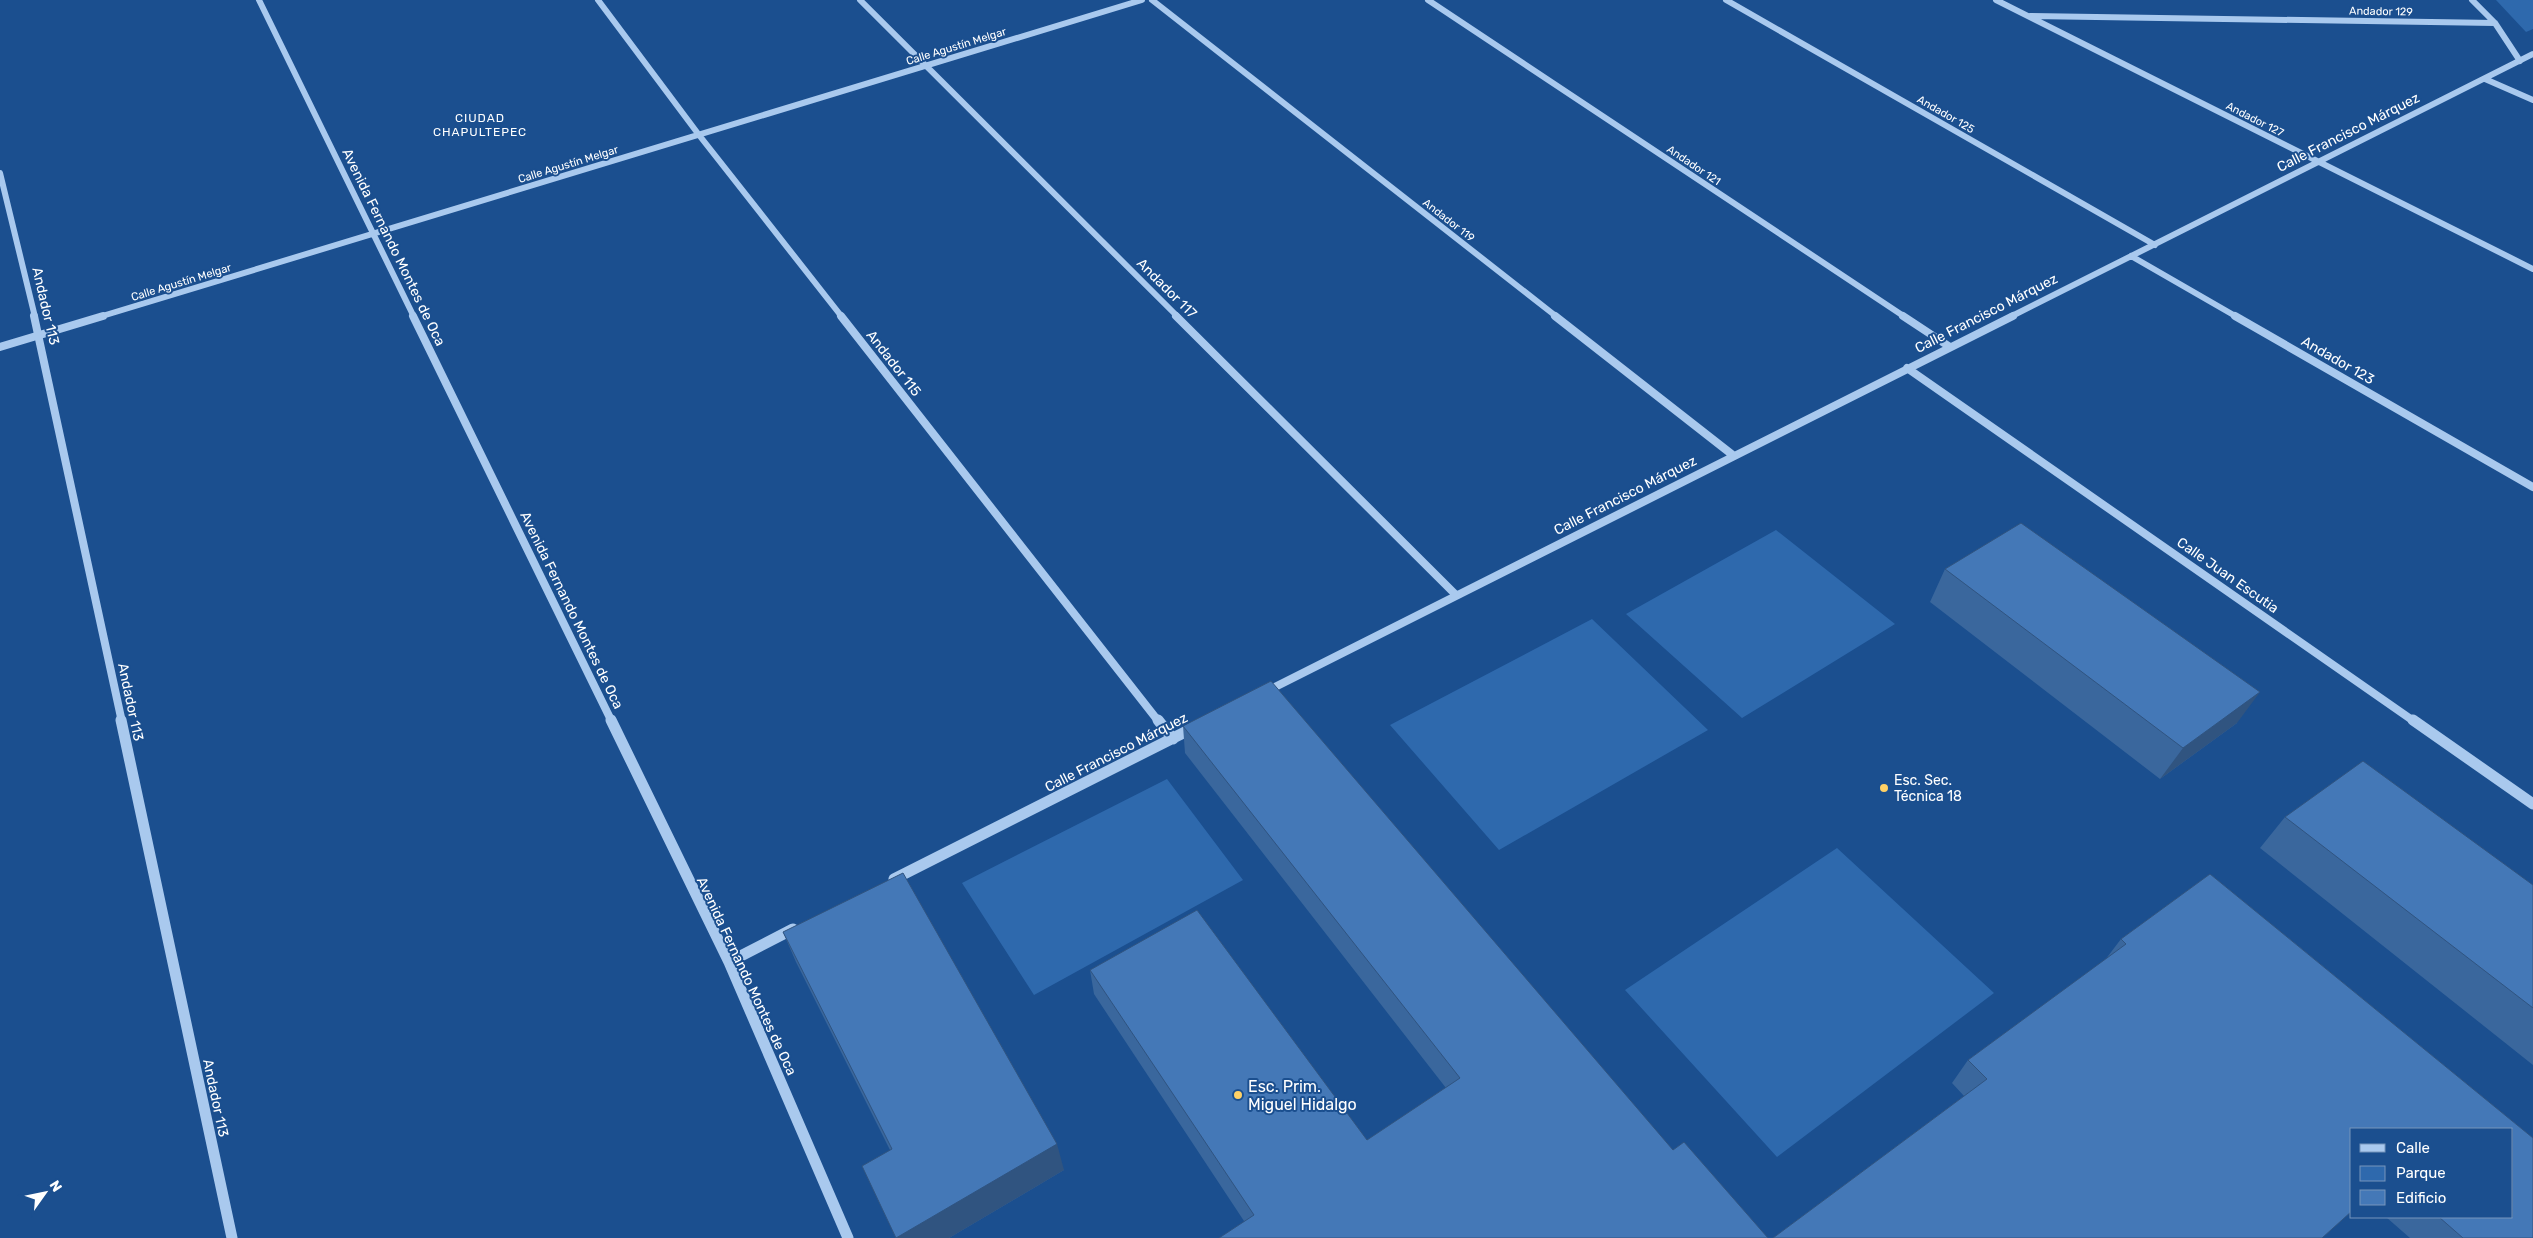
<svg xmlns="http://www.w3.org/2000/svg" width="2533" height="1238" font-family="Rubik,sans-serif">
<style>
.green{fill:#2e69ad}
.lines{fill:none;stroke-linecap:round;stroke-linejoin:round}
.minor-far2{stroke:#a9c9ee;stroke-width:6}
.minor-far1{stroke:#a9c9ee;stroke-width:8}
.minor{stroke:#a9c9ee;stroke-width:11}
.wall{fill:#3a679d}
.shaded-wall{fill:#305480}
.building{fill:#4478b7;stroke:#305480}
.poi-dot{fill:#ffd166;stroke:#1b4f8f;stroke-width:2}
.labels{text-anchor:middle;stroke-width:4;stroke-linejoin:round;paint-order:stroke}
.far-street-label{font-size:11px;fill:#fff;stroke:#1b4f8f}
.far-neighbourhood-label{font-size:12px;letter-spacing:1px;fill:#fff;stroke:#1b4f8f}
.street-label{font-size:14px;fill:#fff;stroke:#1b4f8f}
.poi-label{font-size:14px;fill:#fff;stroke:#1b4f8f;text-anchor:start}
.near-poi-label{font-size:16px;fill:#fff;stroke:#1b4f8f;text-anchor:start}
</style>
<rect width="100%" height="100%" fill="#1b4f8f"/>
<path class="green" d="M2496,0H2533V29L2526,32Z
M1776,530L1895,624L1742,718L1626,614Z
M1592,619L1708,730L1499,850L1390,725Z
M1167,779L1243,880L1034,995L962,883Z
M1837,848L1994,993L1777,1157L1625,990Z"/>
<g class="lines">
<path class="minor-far2" d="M259,0L414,317
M598,0L699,135L842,317
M860,0L1178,317
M1152,0L1557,317
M1428,0L1905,317
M1726,0L2155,245
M1996,0L2533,269
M2472,0L2495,23L2520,61
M2030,16L2495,23
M2485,79L2533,100
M0,173L35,317
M2131,256L2237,317
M99,317L1142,0
M2010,317L2533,54"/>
<path class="minor-far1" d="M34,316L122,722
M413,316L612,722
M841,316L1159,722
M1176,316L1456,595
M1555,316L1734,456
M1903,316L1950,347
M2235,316L2533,487
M0,347L103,316
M1907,368L2415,722
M1265,692L2013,316"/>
<path class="minor" d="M121,720L232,1238
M611,720L729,962L848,1238
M1158,720L1173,739
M2413,720L2533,804
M894,879L1193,728
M729,962L793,929"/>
</g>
<path class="wall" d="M1945,569L2237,723L2160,779L1930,602Z
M1183,726L1673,1150L1768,1238L1244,1221L1094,994L1090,970L1367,1140L1446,1088L1185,753Z
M2285,817L2533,885V1065L2260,848Z
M2210,874L2533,1138V1238H2410L2386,1217H2512V1129H2352V1211L2322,1238H1773L1964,1096L1952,1083L1968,1060L2105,960L2121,939Z
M783,932L1064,1170L949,1238H896L890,1150L796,962Z"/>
<path class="shaded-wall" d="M2260,692L2237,723L2160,779L2183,748Z
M1057,1144L1064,1170L949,1238H896Z"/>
<path class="building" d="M2021,523L2260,692L2183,748L1945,569Z
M1271,681L1673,1150L1684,1142L1768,1238H1219L1254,1215L1090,970L1197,910L1367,1140L1460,1078L1183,726Z
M2363,761L2533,885V1008L2285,817Z
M903,873L1057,1144L896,1238L862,1166L892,1149L783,932Z
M2210,874L2533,1138V1238H2463L2439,1217H2512V1129H2352V1211L2322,1238H1773L1987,1079L1968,1060L2126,944L2121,939Z"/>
<g class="poi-dot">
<circle cx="1884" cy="788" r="5"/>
<circle cx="1238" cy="1095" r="5"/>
</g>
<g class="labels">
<g class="far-street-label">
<text transform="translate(2381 11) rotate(1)" y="4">Andador 129</text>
<text transform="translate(956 46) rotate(-17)" y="4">Calle Agustín Melgar</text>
<text transform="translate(1946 114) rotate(30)" y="4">Andador 125</text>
<text transform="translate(2255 119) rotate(27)" y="4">Andador 127</text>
<text transform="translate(568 164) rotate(-17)" y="4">Calle Agustín Melgar</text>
<text transform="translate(1694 165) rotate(34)" y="4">Andador 121</text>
<text transform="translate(1449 220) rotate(38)" y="4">Andador 119</text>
<text transform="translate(181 282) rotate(-17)" y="4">Calle Agustín Melgar</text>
</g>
<g class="far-neighbourhood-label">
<text x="480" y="122">CIUDAD<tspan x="480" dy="14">CHAPULTEPEC</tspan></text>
</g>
<g class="street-label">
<text transform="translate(2348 132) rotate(-27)" y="5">Calle Francisco Márquez</text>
<text transform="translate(394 247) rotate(64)" y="5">Avenida Fernando Montes de Oca</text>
<text transform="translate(1167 288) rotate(45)" y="5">Andador 117</text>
<text transform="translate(46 306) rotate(77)" y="5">Andador 113</text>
<text transform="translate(1986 313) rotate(-27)" y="5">Calle Francisco Márquez</text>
<text transform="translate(2338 360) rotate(30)" y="5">Andador 123</text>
<text transform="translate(894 363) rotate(52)" y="5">Andador 115</text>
<text transform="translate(1625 495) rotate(-27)" y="5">Calle Francisco Márquez</text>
<text transform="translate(2228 575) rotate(35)" y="5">Calle Juan Escutia</text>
<text transform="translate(572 610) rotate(64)" y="5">Avenida Fernando Montes de Oca</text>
<text transform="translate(131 702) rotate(78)" y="5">Andador 113</text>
<text transform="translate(1116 752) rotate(-27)" y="5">Calle Francisco Márquez</text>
<text transform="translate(747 976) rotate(65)" y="5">Avenida Fernando Montes de Oca</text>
<text transform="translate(216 1098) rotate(78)" y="5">Andador 113</text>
</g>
<g class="poi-label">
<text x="1894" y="785">Esc. Sec.<tspan x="1894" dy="16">Técnica 18</tspan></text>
</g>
<g class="near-poi-label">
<text x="1248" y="1092">Esc. Prim.<tspan x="1248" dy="18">Miguel Hidalgo</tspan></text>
</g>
</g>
<rect x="2350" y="1128" width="162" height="90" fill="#1b4f8f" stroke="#7695bc"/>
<rect x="2360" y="1144" width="25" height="8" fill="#a9c9ee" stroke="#7695bc"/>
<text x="2396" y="1153" font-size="15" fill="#ffffff">Calle</text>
<rect x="2360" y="1166" width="25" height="15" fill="#2e69ad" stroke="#7695bc"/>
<text x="2396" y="1178" font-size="15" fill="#ffffff">Parque</text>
<rect x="2360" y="1190" width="25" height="15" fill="#4478b7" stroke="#7695bc"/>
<text x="2396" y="1203" font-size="15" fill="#ffffff">Edificio</text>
<g transform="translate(45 1193) rotate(57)" stroke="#1b4f8f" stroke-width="4" paint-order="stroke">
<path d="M0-4L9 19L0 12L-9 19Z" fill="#ffffff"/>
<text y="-8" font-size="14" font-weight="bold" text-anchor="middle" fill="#ffffff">N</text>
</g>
</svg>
